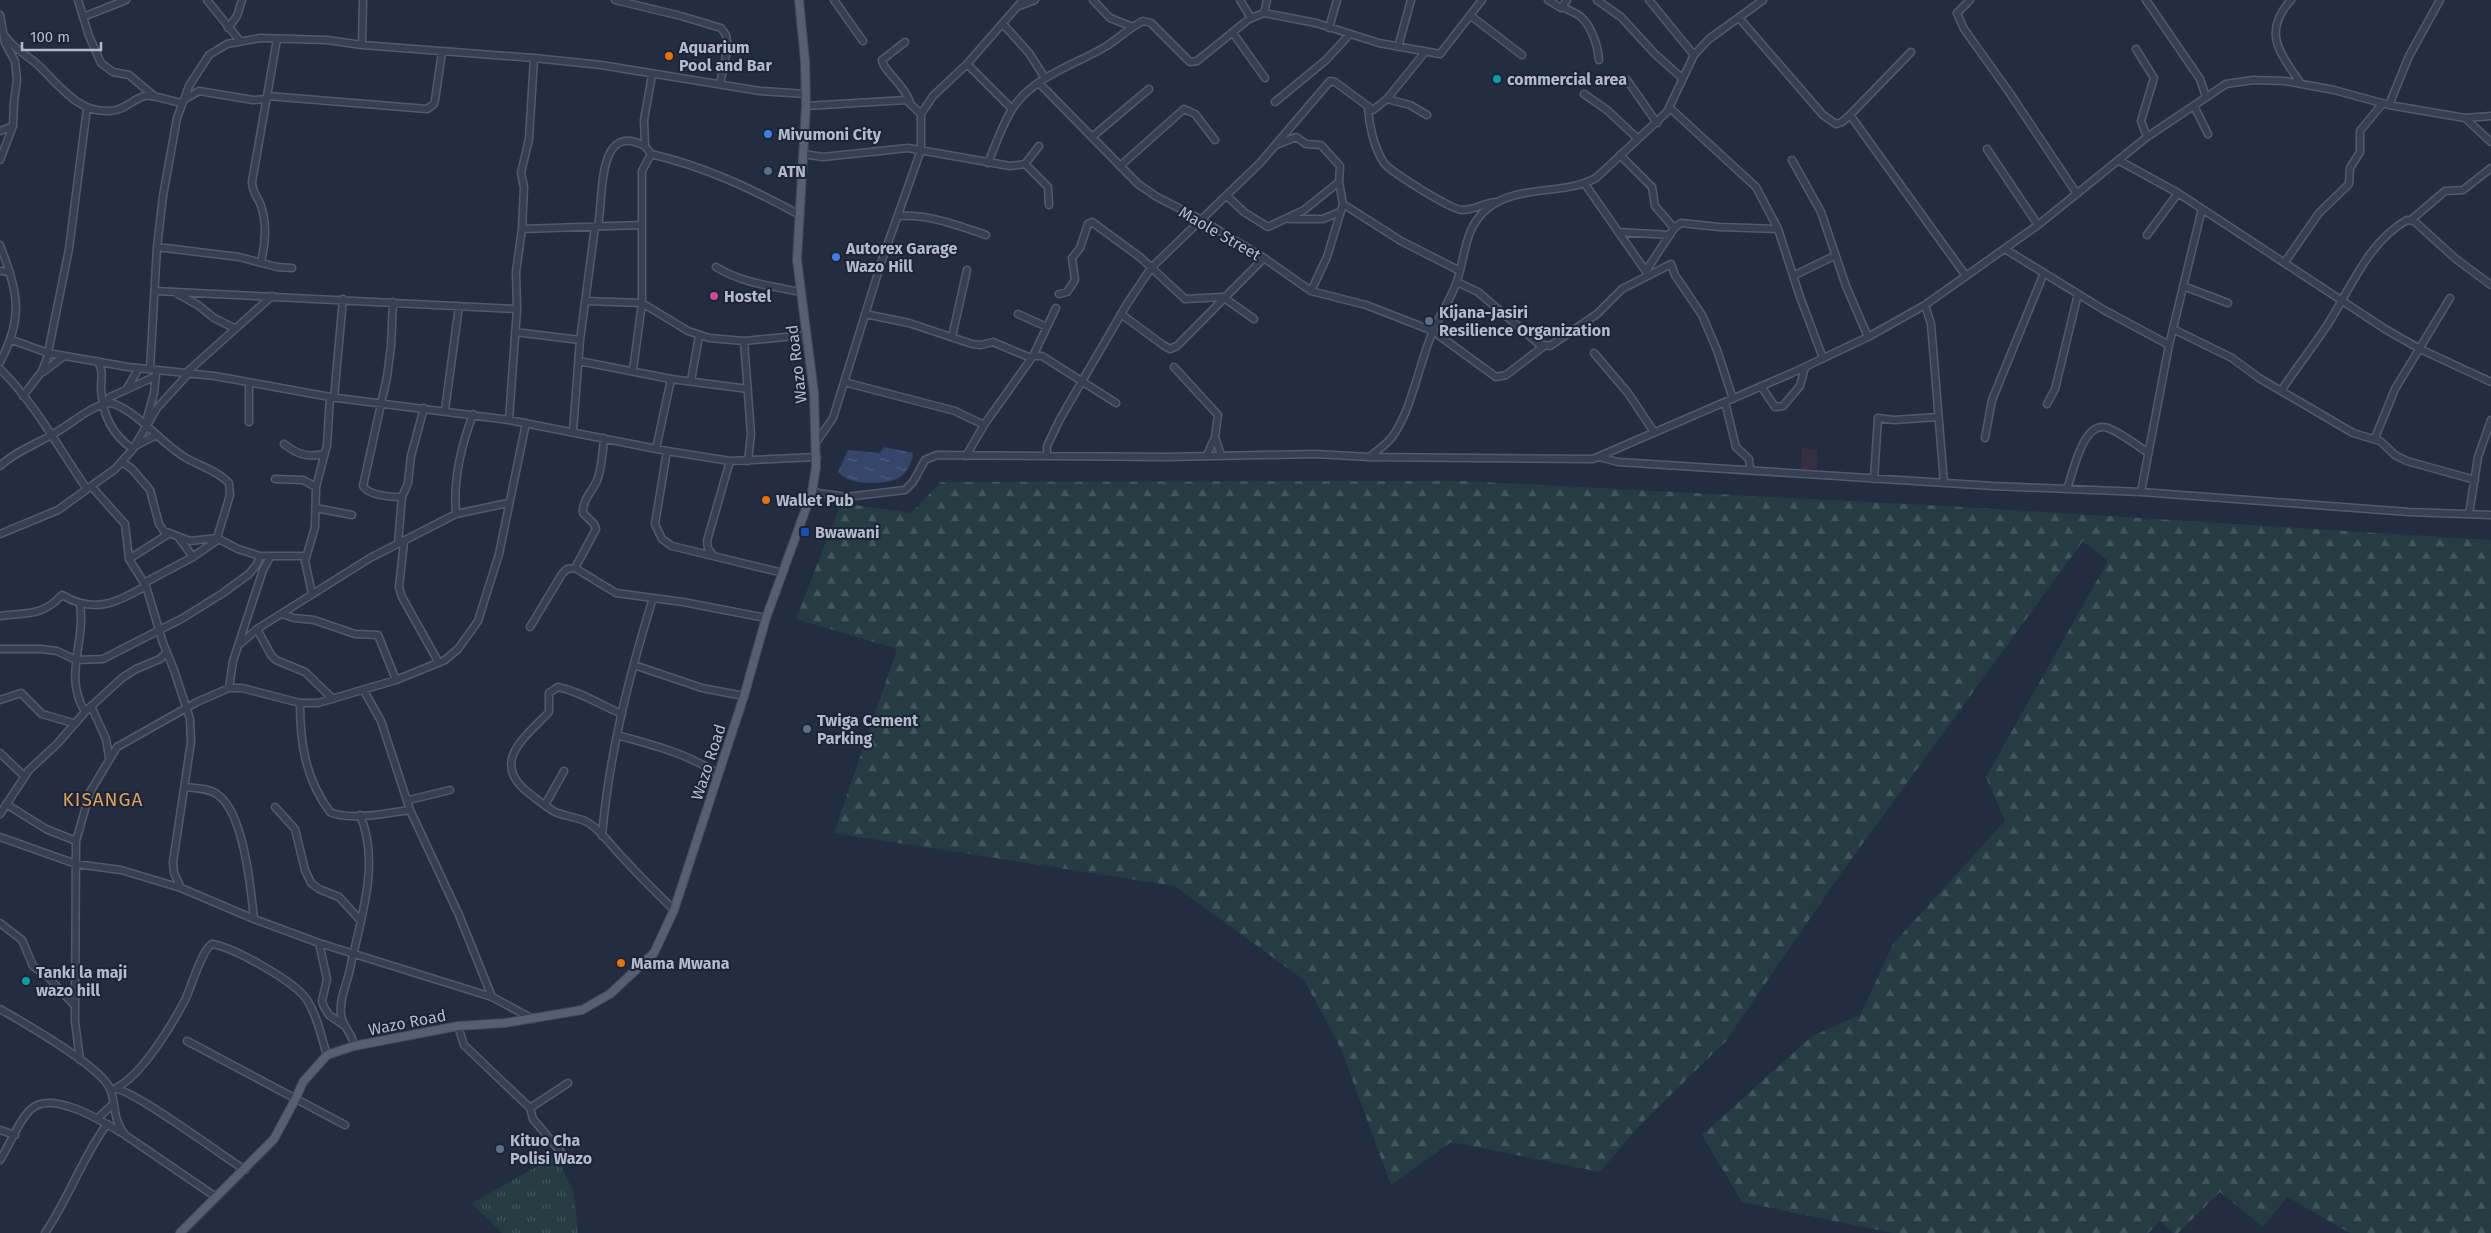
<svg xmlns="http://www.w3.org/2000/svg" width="2491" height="1233" font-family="'Fira Sans',sans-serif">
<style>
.medical{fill:#343042}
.grass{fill:url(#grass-tufts)}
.forest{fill:url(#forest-firs)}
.water{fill:url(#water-ripples)}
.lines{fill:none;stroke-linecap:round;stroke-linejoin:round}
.minor-casing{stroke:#525a6c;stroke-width:9}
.major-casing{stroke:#41485b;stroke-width:10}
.minor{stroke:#373f52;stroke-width:6}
.major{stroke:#555e72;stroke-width:8}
.food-dot{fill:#e8710a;stroke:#1c2437;stroke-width:2}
.culture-dot{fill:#0f9aa8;stroke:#1c2437;stroke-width:2}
.shop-dot{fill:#3f7fe0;stroke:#1c2437;stroke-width:2}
.service-dot{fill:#5c6f8a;stroke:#1c2437;stroke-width:2}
.hotel-dot{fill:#d1479c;stroke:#1c2437;stroke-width:2}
.transit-dot{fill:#1a4fb4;stroke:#1c2437;stroke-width:2}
.labels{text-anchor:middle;stroke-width:4;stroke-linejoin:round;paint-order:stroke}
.poi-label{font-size:16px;font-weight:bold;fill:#b4bacc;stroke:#1c2437;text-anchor:start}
.street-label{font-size:16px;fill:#b4bacc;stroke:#1c2437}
.quarter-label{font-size:19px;letter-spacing:1px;fill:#e0a25a;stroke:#1c2437}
</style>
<defs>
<pattern id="grass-tufts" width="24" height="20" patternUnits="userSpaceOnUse" patternTransform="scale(1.25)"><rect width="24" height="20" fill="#253c43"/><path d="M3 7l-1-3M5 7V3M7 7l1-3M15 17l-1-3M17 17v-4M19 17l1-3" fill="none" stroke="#42565d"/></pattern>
<pattern id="forest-firs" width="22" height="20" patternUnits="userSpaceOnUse" patternTransform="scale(1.25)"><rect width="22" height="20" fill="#253c43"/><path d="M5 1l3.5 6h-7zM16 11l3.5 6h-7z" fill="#42565d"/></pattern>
<pattern id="water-ripples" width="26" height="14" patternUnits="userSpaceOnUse" patternTransform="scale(1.25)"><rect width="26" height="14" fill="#34466a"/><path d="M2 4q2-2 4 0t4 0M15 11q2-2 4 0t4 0" fill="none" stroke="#4f5f7e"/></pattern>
</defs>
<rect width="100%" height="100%" fill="#222d42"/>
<path class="medical" d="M1802,447L1817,450V469H1801Z"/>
<path class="grass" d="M556,1156L574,1193L578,1233H502L472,1203Z"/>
<path class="forest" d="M1464,481L1946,506L2491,540V1233H2350L2287,1197L2263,1227L2220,1192L2178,1233H2173L2160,1221L2148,1233H1893L1742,1202L1702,1135L1811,1037L1861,1014L1893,944L2005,821L1986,777L2108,561L2083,541L1837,879L1726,1041L1640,1125L1600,1172L1451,1142L1391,1185L1341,1049L1304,980L1175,886L834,833L897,649L796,619L841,503L911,513L941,482Z"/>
<path class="water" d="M884,447L913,453C912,464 905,477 894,480C879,485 848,485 838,472L848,450L880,453Z"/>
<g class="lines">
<defs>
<path id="minor" d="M78,0L89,36L101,63L113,72L129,75L154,96
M207,0L240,41
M615,0L681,16L721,28L726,35L728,46L720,84
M834,0L863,41
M1093,0L1110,18L1133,27
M1240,0L1251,18
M1548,0L1561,8L1567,0
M1597,0L1621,17L1655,54L1682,78
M1649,0L1694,55
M1970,0L1957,13L1964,29L2009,92L2077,194
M2146,0L2200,79L2206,97
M2291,0C2261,33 2281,54 2301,84
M1019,6L1035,0
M1564,7C1568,11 1576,12 1581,17C1592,27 1598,46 1599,60
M1264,13L1267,0
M0,15L5,43L15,61L17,80L14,102L13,126L0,160
M1471,16L1522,55
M83,17L126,0
M1740,19L1823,115L1836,124L1842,122L1850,115L1966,276
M1003,24L1029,53L1045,78
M228,28L237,16L242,0
M1329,28L1337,0
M1233,33L1265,78
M4,35C14,49 27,55 38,65C59,85 78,113 110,111C126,110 132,99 145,96C152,94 174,102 182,103
M905,42L882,60C883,71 905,85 910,102
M362,45L363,0
M1398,47L1411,0
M2136,49L2154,78L2141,121L2147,137
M967,64L1012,109
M1627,80L1657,123
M1039,83L1138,184L1157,197L1202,220L1264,258L1311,291L1366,305L1433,331L1496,377L1506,375L1544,346
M1584,94L1607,110L1637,138
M268,96L427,109L434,104L435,100L442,52
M185,99L199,91L253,100L267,99
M1387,99L1410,105L1427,115
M1275,102L1326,60L1349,35
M2389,105L2409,56L2440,0
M806,106L906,100L921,114
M2194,106L2208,134
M1368,108C1369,125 1374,148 1384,163C1391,172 1450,209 1462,210C1474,210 1484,203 1496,202
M1670,108L1756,187L1778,229L1800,297L1823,358
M1850,115L1911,52
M2465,118L2491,116
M0,131L13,126
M1092,137L1149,89
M1276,145L1296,137L1306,144L1321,145L1340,166L1339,182
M1987,149L2038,225
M651,154C706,167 750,188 800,215
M803,154L823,157L908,148L1010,166L1025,164L1039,146
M1620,155L1652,187L1655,206L1674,228
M1792,160L1821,212L1846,286L1868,337
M2118,160L2178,193L2385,329L2420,349L2491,382
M988,163C995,146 1001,128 1011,111C1031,77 1073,66 1105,47C1118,39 1129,28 1143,21L1151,23L1190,62L1197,61L1249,19L1264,13L1316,23L1379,43L1440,54L1482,0
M1025,164L1048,187L1049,205
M1120,166L1184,109L1195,114L1215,140
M1585,184L1647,273
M1227,196L1244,212L1268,227L1304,210L1339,182L1343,204L1327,257L1311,291
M1343,204L1401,241L1460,271
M898,216C929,214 957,225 986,235
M1290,219H1323L1340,212
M2411,220L2445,191L2463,190L2491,168
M598,225C604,198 596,120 645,146
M522,229L641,225
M1618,232L1670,235
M2147,235L2178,193
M0,245C17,291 25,316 0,362
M157,247L239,257L277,267L292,268
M2005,249L2104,310L2169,345
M261,261C266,242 267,222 260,203C256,195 252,191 252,182L277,39
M2285,262L2319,213L2349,184L2350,168L2360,152V131L2382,104
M716,267C742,283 771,286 801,292
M0,271L10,272
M1646,271L1674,228L1681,223L1719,227L1778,229
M1793,276L1834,256
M1457,282L1478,292L1539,344L1550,346L1597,314L1622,289L1671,264L1675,275L1702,315L1717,350L1733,399
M2183,286L2228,303
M155,291L517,309
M176,293L198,305L214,318L234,328
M1059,294L1067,292L1075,280L1072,258L1080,248L1088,224L1092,222L1141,258L1185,299L1223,297L1254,319
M586,301L642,303L688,331L709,338L744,341L806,335
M393,302L391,346L387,377L363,486C370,496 391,497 402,497
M1925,305L1931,324L1944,483
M865,314L909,323L972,344L981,345L993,342L1031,358
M1018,314L1047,327
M1121,314L1163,345L1170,349L1177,346L1264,258
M2173,329L2232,358L2259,378L2353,433L2380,441L2395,455L2407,461L2475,480
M515,332L580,340
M952,337L967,270
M12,340L48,353L128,367L215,376L330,397L509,420L667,451L730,461L817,457
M744,341L751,434L748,461
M48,353L69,249L87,108
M1594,353L1628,393L1654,432
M1033,356L1056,308
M97,361C104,370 101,378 101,388C102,413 112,435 133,449
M579,361L671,379L748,389
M1174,367L1218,415L1215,437L1207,455
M0,369C35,403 59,449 87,489
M150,369L157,247L163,196L177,118L189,86L209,55L227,44L260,38L327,40L362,45L534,58L601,65L760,91L806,94
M633,370L642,303V171L651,154L645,146L644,120L652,75
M43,372L64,356
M186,373L272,296
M691,381L699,336
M844,382L955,411L984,425
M1761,386L1775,407L1783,406L1800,386L1805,367
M126,390L139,368
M2281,391C2296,368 2313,347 2328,324C2351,288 2368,242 2407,220L2414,221L2456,259L2491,285
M23,396L42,371L49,353
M334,398L343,299
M1725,402L1736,447L1749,459L1750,469
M105,403L110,397L156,376
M2047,404L2055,389L2078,294
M445,410L459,306
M509,420L517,309L516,272L522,229L524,187L521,173L529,139L534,58
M146,422L154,393L156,373
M249,422V383
M573,431L580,340L595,227
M1215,437L1221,455
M1985,438L1992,400L2044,273
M2375,438L2395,389L2450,298
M817,441L833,418L882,260L921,150V114L933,96L967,64L1023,0
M284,444C297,454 307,458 324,454
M137,445L156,435
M656,449L671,379
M667,451L655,524L662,539L672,546L783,573
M966,456L984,425L1033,356H1042L1116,403
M1047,456V446L1060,419L1127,304L1151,268L1260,163L1330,81L1335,82L1373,110L1387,99L1425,52
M1369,457C1377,451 1386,445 1392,437C1412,410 1419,363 1433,331C1440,315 1450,300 1456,284C1466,257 1463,228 1488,208C1518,184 1563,196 1596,178L1667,112L1694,55L1709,39L1763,0
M1599,457L1618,462L1993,486L2141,492L2409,512L2491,515
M122,462L132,469L150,490L159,524L164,531L190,541L217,538L238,549L260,556H306
M0,466C16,451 35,445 53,434C71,425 91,404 112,403C141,414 159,442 186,458C200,466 218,471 229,483L230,495L217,538
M275,479L303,480L316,487
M1874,479L1878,418L1894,420L1938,417
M91,486L125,524L129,559L146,586L163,643L174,670L190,719L191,742L173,862L174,873L181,888
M2067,489C2073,473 2083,419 2108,428C2121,433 2135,444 2147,452
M812,492L846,497L905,490L913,482L925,460L937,455L1167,457L1315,454L1369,457L1593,459L1792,373L1868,337L1925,305L2038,225L2147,137L2226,84L2253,80L2285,81L2334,90L2389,105L2465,118L2491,142
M2141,492L2169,345L2202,209
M316,508L352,515
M456,514C453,479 461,447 473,414
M2469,514L2478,457L2491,420
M0,534L58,510L115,469L133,449L157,408L189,373
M179,538L193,557
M404,542L399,587L402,597L439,663
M398,543L402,497L408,483L411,456L424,408
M712,554L708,548L707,541L730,461
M129,559L170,533
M575,568L596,529L594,524L583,513C582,499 594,490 598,478C602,465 603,451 604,438
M144,583L191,558L219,539
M312,594L305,561L315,527L316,487L327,445L330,397
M80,604C86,642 63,676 85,712
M282,614L294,618L314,620L355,634L378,635L396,680
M0,616C29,612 41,617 62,595C95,614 115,603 146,586
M530,627L562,574L567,569L575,568L616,593L683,602L766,618
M257,629L271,655L276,660L305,672L333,699
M240,644L257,629L370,558L456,514L508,503
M0,649H41L57,651L76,660L103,659L183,618L223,593L249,574L257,564L260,556
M634,665L702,688L744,696
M229,688L233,661L263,570L270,557
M364,691L381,721L410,810L459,915L492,997
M0,700L21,693L42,714L73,723
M300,703C300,743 305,778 330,812C348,821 390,813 410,810
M91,706L106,739L109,757
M622,714C600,705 582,692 558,687L549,693V712C524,738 489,763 530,794C538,800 546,807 555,812C565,816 575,817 585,821C601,829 613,849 626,861C641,878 658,894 674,910
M617,735C652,745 687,753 718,774
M0,753L24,776
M185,787C195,788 210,788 218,795C244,813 251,890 254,919
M409,800L450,790
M6,804L46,829L76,841
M545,805L564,771
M275,807L295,829L305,870L311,883L319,889L339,897L360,920
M0,814L29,770L57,744L85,712L122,678L136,669L160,659L166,653
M602,836C609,754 629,676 653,598
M0,837L76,864L121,870L181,888L254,919L319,943L492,997L533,1019
M0,923L22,940L33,966L49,978L75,1006
M319,943L327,979L322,1001L324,1007L329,1015L345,1026
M0,1009C26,1024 93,1062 108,1085C118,1101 110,1116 125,1135L216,1197
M458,1026L464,1045L530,1108L533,1119L565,1157
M187,1041L345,1125
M354,1046C353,1033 342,1027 341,1014C339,999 347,984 350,969C360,920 381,864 360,815
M80,1060L75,1021L76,841L90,792L117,747L197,702L229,688H242L300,703H318L396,680L445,660L458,649L478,621L499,554L526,423
M116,1088C142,1075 172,1025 185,1000C191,988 202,949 212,944C233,947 296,982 307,1000C318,1017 321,1037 327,1055
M114,1089C129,1086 225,1158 245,1170
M530,1108L568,1083
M98,1118L113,1104
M0,1130L15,1135
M0,1160C10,1145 17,1123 30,1110C51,1089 102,1121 122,1133
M45,1233C69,1198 82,1158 107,1124"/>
<path id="major" d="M180,1233L274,1139L296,1098L303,1082L327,1055L354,1046L458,1026L505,1023L582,1010L610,994L654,953L674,910L744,696L766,618L812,492L816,467L814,393L797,260L806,106L805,61L799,0"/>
</defs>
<use href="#minor" class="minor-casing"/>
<use href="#major" class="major-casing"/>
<use href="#minor" class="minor"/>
<use href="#major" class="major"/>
</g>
<g class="food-dot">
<circle cx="669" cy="56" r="5"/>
<circle cx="766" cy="500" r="5"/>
<circle cx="621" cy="963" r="5"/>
</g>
<g class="culture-dot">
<circle cx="1497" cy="79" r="5"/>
<circle cx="26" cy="981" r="5"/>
</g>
<g class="shop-dot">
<circle cx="768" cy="134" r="5"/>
<circle cx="836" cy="257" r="5"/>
</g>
<g class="service-dot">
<circle cx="768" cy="171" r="5"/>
<circle cx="1429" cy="321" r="5"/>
<circle cx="807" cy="729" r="5"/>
<circle cx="500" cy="1149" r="5"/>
</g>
<circle class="hotel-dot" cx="714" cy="296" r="5"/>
<rect class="transit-dot" x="800" y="527" width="10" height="10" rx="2.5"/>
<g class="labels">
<g class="poi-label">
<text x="679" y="53">Aquarium<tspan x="679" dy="18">Pool and Bar</tspan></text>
<text x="1507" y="85">commercial area</text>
<text x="778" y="140">Mivumoni City</text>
<text x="778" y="177">ATN</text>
<text x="846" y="254">Autorex Garage<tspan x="846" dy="18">Wazo Hill</tspan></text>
<text x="724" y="302">Hostel</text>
<text x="1439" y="318">Kijana-Jasiri<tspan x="1439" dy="18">Resilience Organization</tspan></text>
<text x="776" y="506">Wallet Pub</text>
<text x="815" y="538">Bwawani</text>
<text x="817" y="726">Twiga Cement<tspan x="817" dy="18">Parking</tspan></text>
<text x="631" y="969">Mama Mwana</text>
<text x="36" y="978">Tanki la maji<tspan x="36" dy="18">wazo hill</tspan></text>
<text x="510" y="1146">Kituo Cha<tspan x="510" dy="18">Polisi Wazo</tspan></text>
</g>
<g class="street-label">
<text transform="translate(1220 233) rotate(30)" y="6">Maole Street</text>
<text transform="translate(796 364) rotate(-97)" y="6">Wazo Road</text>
<text transform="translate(708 762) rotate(-72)" y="6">Wazo Road</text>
<text transform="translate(407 1022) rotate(-11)" y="6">Wazo Road</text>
</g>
<g class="quarter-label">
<text x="103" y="806">KISANGA</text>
</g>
</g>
<path d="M22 42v8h79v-8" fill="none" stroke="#b4bacc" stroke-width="2.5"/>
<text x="30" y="42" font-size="15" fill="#b4bacc" stroke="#1c2437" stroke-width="4" paint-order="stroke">100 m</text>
</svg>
